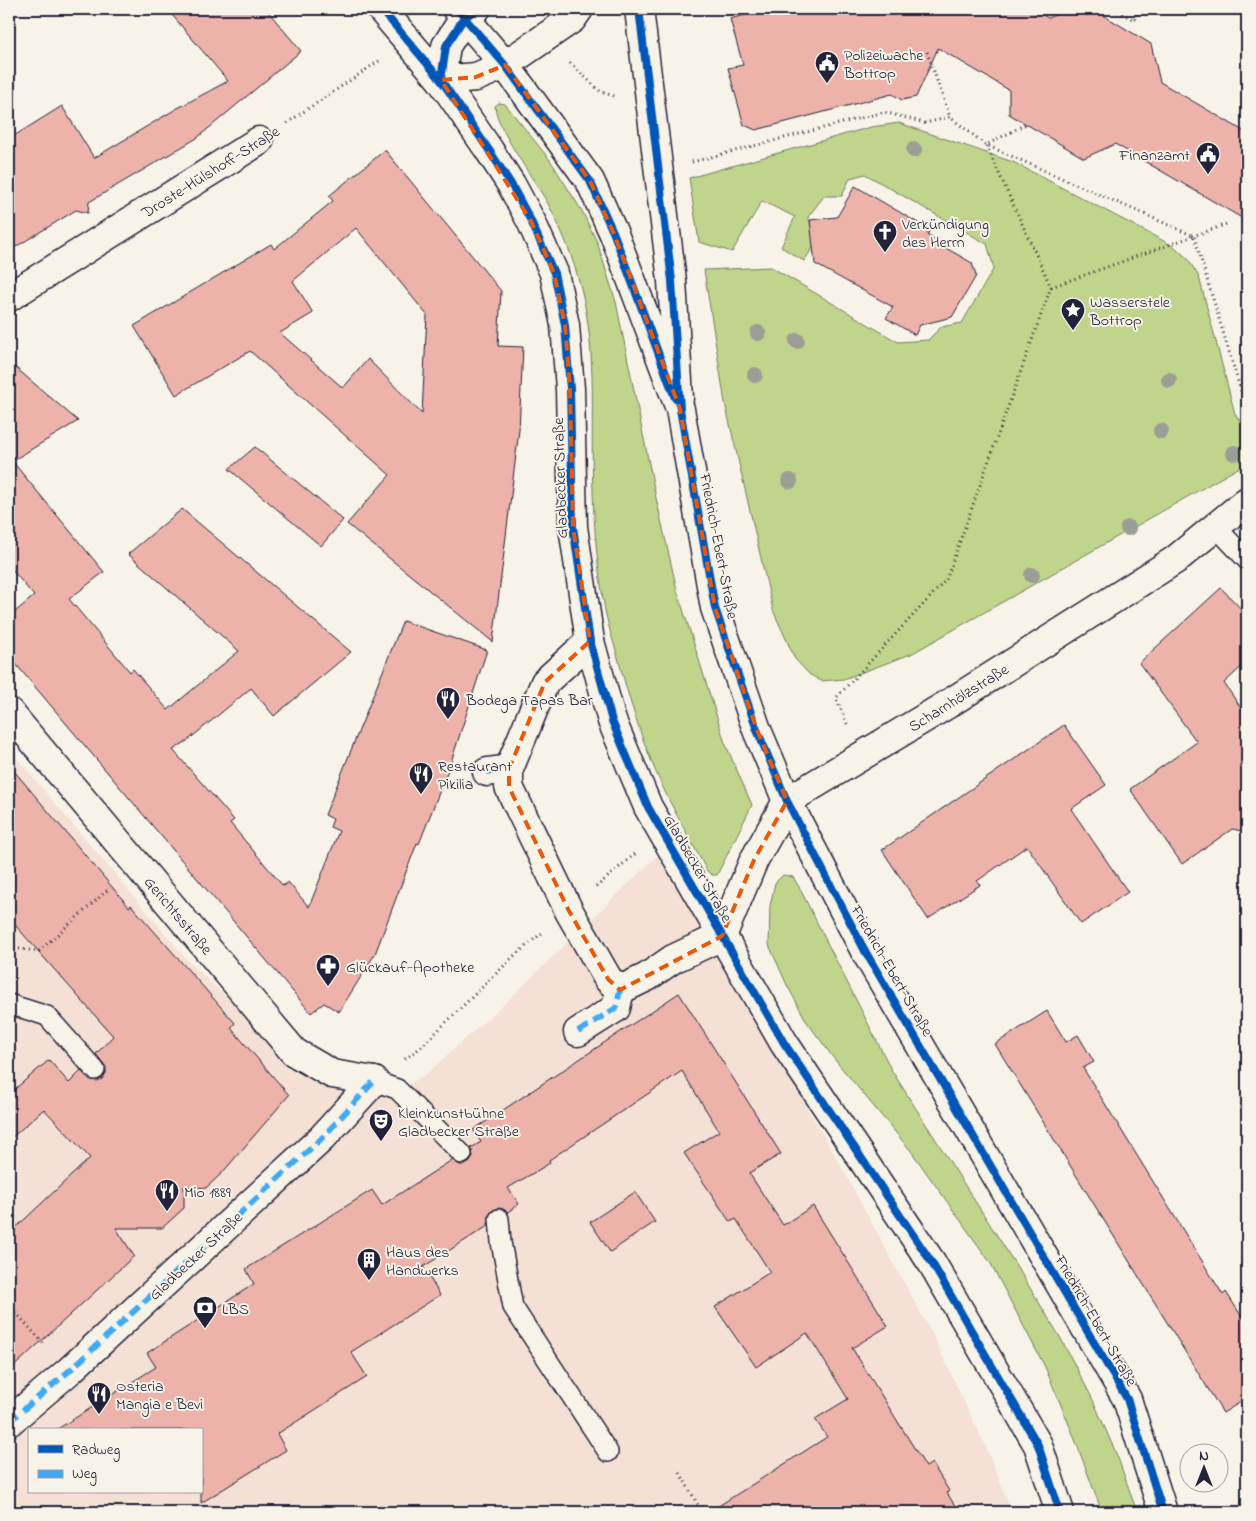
<svg xmlns="http://www.w3.org/2000/svg" width="1256" height="1521" font-family="'Indie Flower',sans-serif">
<style>
.built{fill:#f4e0d5;fill-rule:evenodd}
.green{fill:#c0d58b;stroke:#717c63}
.building{fill:#edb3aa;stroke:#22223b;fill-rule:evenodd}
.lines{fill:none;stroke-linecap:round;stroke-linejoin:round}
.service-casing{stroke:#22223b;stroke-width:22}
.pedestrian-casing{stroke:#22223b;stroke-width:31}
.minor-casing{stroke:#22223b;stroke-width:31}
.secondary-casing{stroke:#22223b;stroke-width:31}
.primary-casing{stroke:#22223b;stroke-width:31}
.path{stroke:#22223b;stroke-width:3;stroke-dasharray:1 4;stroke-linecap:butt}
.service{stroke:#f7f3e8;stroke-width:19}
.pedestrian{stroke:#f7f3e8;stroke-width:28}
.minor{stroke:#f7f3e8;stroke-width:28}
.secondary{stroke:#f7f3e8;stroke-width:28}
.primary{stroke:#f7f3e8;stroke-width:28}
.quiet{stroke:#3fa9f5;stroke-width:6;stroke-dasharray:12 6;stroke-linecap:butt}
.cycleway-casing{stroke:#f7f3e8;stroke-width:11}
.cycleway{stroke:#0057b8;stroke-width:8}
.tree{fill:#9c9e96}
.marked{fill:none;stroke:#e8590c;stroke-width:4;stroke-dasharray:10 6;stroke-linejoin:round}
.labels{text-anchor:middle;stroke-width:4;stroke-linejoin:round;paint-order:stroke}
.poi-label{font-size:16px;fill:#22223b;stroke:#f7f3e8;text-anchor:start}
.street-label{font-size:16px;fill:#22223b;stroke:#f7f3e8}
</style>
<rect width="100%" height="100%" fill="#f7f3e8"/>
<filter id="ink" filterUnits="userSpaceOnUse"><feTurbulence type="fractalNoise" baseFrequency=".02" numOctaves="2"/><feDisplacementMap in="SourceGraphic" scale="10" xChannelSelector="R" yChannelSelector="G"/><feConvolveMatrix kernelMatrix="1 2 1 2 8 2 1 2 1" color-interpolation-filters="sRGB"/></filter>
<g filter="url(#ink)">
<path class="built" d="M9,749L191,964L290,1056L389,1095L425,1075L503,1005L658,855L836,1157L932,1334L985,1445L1012,1512H9ZM29,1430H201V1492H29Z"/>
<path class="green" d="M499,103L505,104L550,160L582,211L597,242L616,302L656,498L677,590L725,743L752,805L717,875H712L707,871C687,833 664,795 649,755C636,722 626,688 617,654C613,641 609,628 606,615C598,574 594,532 593,490C590,423 598,354 581,288C573,258 562,229 547,202C534,179 496,128 495,106Z
M899,123L1013,162L1175,247L1188,259L1199,277L1235,414L1247,431V463L911,654L844,679L821,681L809,674L795,659L773,610L725,403L704,270L771,267L898,342L928,340L941,327L962,323L994,268L987,244L865,174L850,178L842,196H824L808,217L818,240L804,261L781,247L795,217L762,201L732,252L699,242L689,178L871,127Z
M783,875L793,877L799,887L892,1071L1019,1270L1060,1337L1092,1398L1118,1458L1137,1512H1102L1073,1434L1045,1367L990,1262L911,1151L835,1060L807,1022L787,985L769,945L770,906L775,883Z"/>
<path class="building" d="M167,9H266L301,51L197,138L89,202L88,213L76,210L9,251V139L62,106L94,158L176,109L228,81Z
M767,9H1033L1048,18L1069,9H1093L1151,44L1160,82L1247,133V221L1115,144L1084,158L1009,114V90L938,48L916,97L902,100L892,94L756,130L744,125L728,68L743,65L730,19Z
M385,150L501,291L498,346L523,347L519,430L493,642L347,524L390,475L322,415L250,351L176,395L134,326L271,244L274,249L333,201L329,196ZM356,228L427,315L422,414L368,359L343,388L280,333L313,313L293,281Z
M855,186L930,230L927,235L940,243L939,244L972,263L976,276L952,317L920,325L915,335L886,318L893,307L815,264L810,220L837,217Z
M9,362L78,421L12,461L104,572L69,599L130,672L133,669L168,710L239,651L128,554L182,509L351,652L274,716L251,688L187,741L173,750L234,820L230,823L283,886L288,882L309,907L339,831L330,827L333,819L325,815L403,621L487,650L451,762L419,844L417,843L375,954L339,1012L324,1003L311,1013L9,656V617L34,596L9,566Z
M255,447L343,520L321,546L229,469Z
M1221,588L1247,615V662L1224,683L1247,717V832L1232,829L1182,864L1130,789L1197,742L1139,663Z
M1064,725L1106,785L1071,809L1128,892L1081,924L1027,846L977,881L980,885L928,919L882,850Z
M9,765L129,907L131,905L235,1023L231,1028L289,1095L223,1172L206,1188L184,1186V1208L162,1228H116L134,1256L9,1371V1234L90,1158L44,1109L9,1140V1094L49,1060L69,1083L81,1071L91,1080L97,1081L102,1079L106,1073V1067L96,1054L113,1036L9,918Z
M679,993L781,1154L749,1173L783,1225L813,1206L888,1326L852,1348L926,1467L932,1463L949,1491L947,1493L959,1512H709L827,1437L815,1419L848,1399L807,1333L756,1367L715,1307L770,1272L736,1219L730,1222L684,1153L719,1131L682,1071L549,1160L550,1163L508,1188L519,1204L508,1212L503,1209L499,1208L493,1210L489,1215L488,1226L423,1267L440,1295L351,1352L367,1377L277,1434L286,1450L201,1503V1430H56L156,1367L147,1353L254,1284L246,1269L372,1190L382,1205L452,1160L460,1165H465L470,1162L473,1156L471,1148L481,1142L473,1130Z
M1047,1011L1066,1042L1078,1035L1094,1062L1083,1068L1223,1295L1226,1292L1247,1325V1398L1223,1413L995,1044Z
M635,1192L655,1222L610,1252L590,1222Z"/>
<g class="lines">
<defs>
<path id="service" d="M1216,527L1247,560
M9,1004L47,1016L95,1070
M374,1081L397,1089L462,1154
M499,1219L501,1242L513,1307L608,1452"/>
<path id="pedestrian" d="M487,772L509,769
M578,1032L616,1008L620,990
M9,1422L69,1371L322,1138L374,1081"/>
<path id="minor" d="M9,297L259,141
M590,641L545,682L509,769V787L569,911L608,979L620,990L647,977L673,959L722,936L754,860L787,801L948,704L1175,560L1247,501
M9,712L294,1052L332,1074L374,1081"/>
<path id="secondary" d="M476,9L464,18L446,46L441,80L476,77L505,65L572,19L579,9
M639,9L672,281L679,398"/>
<path id="primary" d="M381,9L441,80L489,150L511,184L531,221L554,273L565,325L570,389L573,527L590,641L612,721L648,807L784,1043L932,1263L1038,1445L1060,1512
M457,9L505,65L590,181L614,234L680,409L715,608L757,730L787,801L865,951L1127,1399L1163,1512"/>
</defs>
<use href="#service" class="service-casing"/>
<use href="#pedestrian" class="pedestrian-casing"/>
<use href="#minor" class="minor-casing"/>
<use href="#secondary" class="secondary-casing"/>
<use href="#primary" class="primary-casing"/>
<path class="path" d="M1113,9L1134,20L1140,9
M927,52L950,117
M570,63L601,92L614,96
M287,123L379,61
M692,162L884,112L925,123L950,117L986,145L1026,124
M1051,287L1227,224
M847,724L836,698L946,580L1051,287L986,145L1194,236L1247,411
M596,887L635,854
M9,948L39,951L110,888
M405,1059L420,1048L514,956L542,933
M9,1305L45,1345
M680,1473L702,1512"/>
<use href="#service" class="service"/>
<use href="#pedestrian" class="pedestrian"/>
<use href="#minor" class="minor"/>
<use href="#secondary" class="secondary"/>
<use href="#primary" class="primary"/>
<path class="quiet" d="M487,772L509,769
M578,1032L616,1008L620,990
M9,1422L69,1371L322,1138L374,1081
M1144,1512L1160,1505"/>
<defs>
<path id="cycleway" d="M381,9L441,80L489,150L511,184L531,221L554,273L565,325L570,389L573,527L590,641L612,721L648,807L784,1043L932,1263L1038,1445L1060,1512
M457,9L505,65L590,181L614,234L675,398
M639,9L672,281L680,409L715,608L757,730L787,801L865,951L1127,1399L1163,1512
M441,80L446,46L464,18L476,9"/>
</defs>
<use href="#cycleway" class="cycleway-casing"/>
<use href="#cycleway" class="cycleway"/>
</g>
<g class="tree">
<circle cx="914" cy="150" r="8"/>
<circle cx="758" cy="333" r="8"/>
<circle cx="797" cy="341" r="8"/>
<circle cx="755" cy="375" r="8"/>
<circle cx="1169" cy="380" r="8"/>
<circle cx="1161" cy="431" r="8"/>
<circle cx="1234" cy="453" r="8"/>
<circle cx="790" cy="481" r="8"/>
<circle cx="1128" cy="528" r="8"/>
<circle cx="1032" cy="575" r="8"/>
</g>
</g>
<path class="marked" d="M505,65L590,181L614,234L680,409L715,608L757,730L787,801L754,860L722,936L620,990L608,979L569,911L509,787V769L545,682L590,641L573,527L570,389L565,325L554,273L531,221L441,80L476,77Z"/>
<defs>
<symbol id="civic-pin" viewBox="-11 -11 22 30"><path d="M0 17L-7.5 6A9.5 9.5 0 1 1 7.5 6Z" fill="#22223b" stroke="#f7f3e8"/><path d="M-.6-6.5H3V-4.5H.6V-3L4-1V1h2V6H-6V1h2V-1L-.6-3ZM-1.2 2.5V6h2.4V2.5Z" fill="#fff"/></symbol>
<symbol id="church-pin" viewBox="-11 -11 22 30"><path d="M0 17L-7.5 6A9.5 9.5 0 1 1 7.5 6Z" fill="#22223b" stroke="#f7f3e8"/><path d="M-1.2-6h2.4v3.5h3.3v2.4h-3.3V6h-2.4V-.1h-3.3v-2.4h3.3Z" fill="#fff"/></symbol>
<symbol id="sight-pin" viewBox="-11 -11 22 30"><path d="M0 17L-7.5 6A9.5 9.5 0 1 1 7.5 6Z" fill="#22223b" stroke="#f7f3e8"/><path d="M0-6L1.8-2.2L6-1.7L2.9 1.2L3.7 5.4L0 3.3L-3.7 5.4L-2.9 1.2L-6-1.7L-1.8-2.2Z" fill="#fff"/></symbol>
<symbol id="restaurant-pin" viewBox="-11 -11 22 30"><path d="M0 17L-7.5 6A9.5 9.5 0 1 1 7.5 6Z" fill="#22223b" stroke="#f7f3e8"/><path d="M-5-6h1v4h1v-4h1v4h1v-4h1v5L-1.5 .5V6h-2V.5L-5-1ZM5-6V6H3V1.5H1.5Q1.5-4 5-6Z" fill="#fff"/></symbol>
<symbol id="pharmacy-pin" viewBox="-11 -11 22 30"><path d="M0 17L-7.5 6A9.5 9.5 0 1 1 7.5 6Z" fill="#22223b" stroke="#f7f3e8"/><path d="M-2-6h4v4h4v4h-4v4h-4v-4h-4v-4h4Z" fill="#fff"/></symbol>
<symbol id="theatre-pin" viewBox="-11 -11 22 30"><path d="M0 17L-7.5 6A9.5 9.5 0 1 1 7.5 6Z" fill="#22223b" stroke="#f7f3e8"/><path d="M-5-5.5Q0-4 5-5.5V0Q5 5 0 6Q-5 5-5 0ZM-3.3-2.5H-1v1.5H-3.3ZM1-2.5H3.3v1.5H1ZM-2.8 1Q0 5.5 2.8 1Z" fill="#fff"/></symbol>
<symbol id="building-pin" viewBox="-11 -11 22 30"><path d="M0 17L-7.5 6A9.5 9.5 0 1 1 7.5 6Z" fill="#22223b" stroke="#f7f3e8"/><path d="M-4-6H4V6H1V3H-1V6H-4ZM-2.5-4.3h1.7v1.8h-1.7ZM.8-4.3h1.7v1.8H.8ZM-2.5-1h1.7V.8h-1.7ZM.8-1h1.7V.8H.8Z" fill="#fff"/></symbol>
<symbol id="bank-pin" viewBox="-11 -11 22 30"><path d="M0 17L-7.5 6A9.5 9.5 0 1 1 7.5 6Z" fill="#22223b" stroke="#f7f3e8"/><path d="M-6-4H6V4H-6ZM0-2.3a2.3 2.3 0 1 0 0 4.6a2.3 2.3 0 1 0 0-4.6Z" fill="#fff"/></symbol>
</defs>
<g fill-rule="evenodd">
<use href="#civic-pin" x="813" y="49" width="28" height="38"/>
<use href="#civic-pin" x="1194" y="140" width="28" height="38"/>
<use href="#church-pin" x="871" y="218" width="28" height="38"/>
<use href="#sight-pin" x="1059" y="296" width="28" height="38"/>
<use href="#restaurant-pin" x="434" y="685" width="28" height="38"/>
<use href="#restaurant-pin" x="407" y="760" width="28" height="38"/>
<use href="#pharmacy-pin" x="314" y="952" width="28" height="38"/>
<use href="#theatre-pin" x="367" y="1107" width="28" height="38"/>
<use href="#restaurant-pin" x="153" y="1177" width="28" height="38"/>
<use href="#building-pin" x="355" y="1246" width="28" height="38"/>
<use href="#bank-pin" x="191" y="1294" width="28" height="38"/>
<use href="#restaurant-pin" x="85" y="1380" width="28" height="38"/>
</g>
<g class="labels">
<g class="poi-label">
<text x="844" y="60">Polizeiwache<tspan x="844" dy="18">Bottrop</tspan></text>
<text x="1190" y="160" text-anchor="end">Finanzamt</text>
<text x="902" y="229">Verkündigung<tspan x="902" dy="18">des Herrn</tspan></text>
<text x="1090" y="307">Wasserstele<tspan x="1090" dy="18">Bottrop</tspan></text>
<text x="466" y="705">Bodega Tapas Bar</text>
<text x="438" y="771">Restaurant<tspan x="438" dy="18">Pikilia</tspan></text>
<text x="346" y="972">Glückauf-Apotheke</text>
<text x="398" y="1118">Kleinkunstbühne<tspan x="398" dy="18">Gladbecker Straße</tspan></text>
<text x="184" y="1197">Mio 1889</text>
<text x="386" y="1257">Haus des<tspan x="386" dy="18">Handwerks</tspan></text>
<text x="222" y="1314">LBS</text>
<text x="116" y="1391">Osteria<tspan x="116" dy="18">Mangia e Bevi</tspan></text>
</g>
<g class="street-label">
<text transform="translate(210 171) rotate(-32)" y="6">Droste-Hülshoff-Straße</text>
<text transform="translate(559 478) rotate(-92)" y="6">Gladbecker Straße</text>
<text transform="translate(720 546) rotate(79)" y="6">Friedrich-Ebert-Straße</text>
<text transform="translate(958 697) rotate(-32)" y="6">Scharnhölzstraße</text>
<text transform="translate(699 868) rotate(60)" y="6">Gladbecker Straße</text>
<text transform="translate(179 915) rotate(50)" y="6">Gerichtsstraße</text>
<text transform="translate(893 970) rotate(60)" y="6">Friedrich-Ebert-Straße</text>
<text transform="translate(195 1255) rotate(-43)" y="6">Gladbecker Straße</text>
<text transform="translate(1097 1320) rotate(60)" y="6">Friedrich-Ebert-Straße</text>
</g>
</g>
<rect width="1256" height="1521" fill="none" stroke="#f7f3e8" stroke-width="30"/>
<rect x="15" y="15" width="1226" height="1491" fill="none" stroke="#22223b" stroke-width="2" filter="url(#ink)"/>
<rect x="28" y="1428" width="175" height="65" fill="#f7f3e8" stroke="#a29fa3"/>
<rect x="38" y="1445" width="25" height="8" fill="#0057b8" stroke="#a29fa3"/>
<text x="72" y="1454" font-size="15" fill="#22223b">Radweg</text>
<rect x="38" y="1470" width="25" height="8" fill="#3fa9f5" stroke="#a29fa3"/>
<text x="72" y="1478" font-size="15" fill="#22223b">Weg</text>
<g transform="translate(1204 1468)"><circle r="24" fill="#f7f3e8" stroke="#a29fa3"/>
<path d="M0-4L9 19L0 12L-9 19Z" fill="#22223b"/>
<text y="-8" font-size="14" font-weight="bold" text-anchor="middle" fill="#22223b">N</text>
</g>
</svg>
